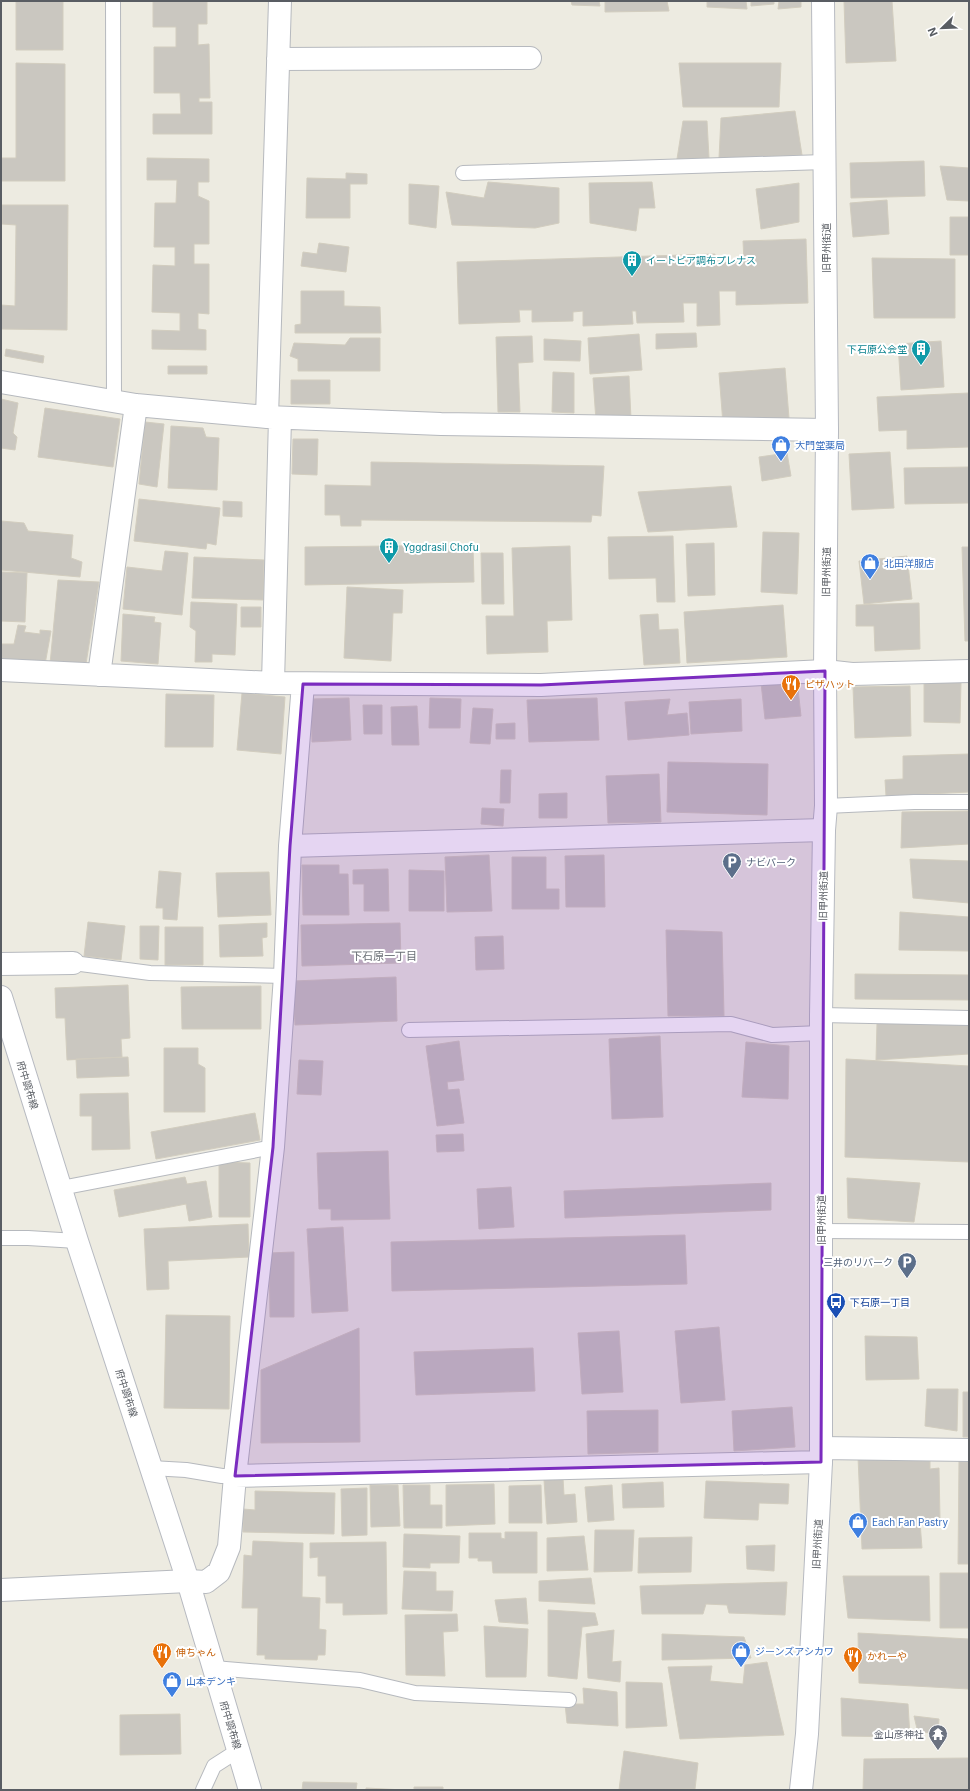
<svg xmlns="http://www.w3.org/2000/svg" width="970" height="1791" font-family="Inter,'Noto Sans JP',sans-serif">
<style>
.building{fill:#cac7c0;stroke:#d2cdbf}
.lines{fill:none;stroke-linecap:round;stroke-linejoin:round}
.service-casing{stroke:#b6b9be;stroke-width:16}
.minor-casing{stroke:#b6b9be;stroke-width:24}
.tertiary-casing{stroke:#b6b9be;stroke-width:24}
.secondary-casing{stroke:#b7bac1;stroke-width:24}
.service{stroke:#fff;stroke-width:14}
.minor{stroke:#fff;stroke-width:22}
.tertiary{stroke:#fff;stroke-width:22}
.secondary{stroke:#fff;stroke-width:22}
.marked{fill:#7b2cbf;fill-opacity:0.2;stroke:#7b2cbf;stroke-width:3;stroke-linejoin:round}
.labels{text-anchor:middle;stroke-width:4;stroke-linejoin:round;paint-order:stroke}
.street-label{font-size:10px;fill:#595d63;stroke:#fff}
.culture-label{font-size:10px;fill:#0d838f;stroke:#fff;text-anchor:start}
.shop-label{font-size:10px;fill:#366cbe;stroke:#fff;text-anchor:start}
.food-label{font-size:10px;fill:#c56008;stroke:#fff;text-anchor:start}
.service-label{font-size:10px;fill:#4e5e75;stroke:#fff;text-anchor:start}
.transit-label{font-size:10px;fill:#164399;stroke:#fff;text-anchor:start}
.worship-label{font-size:10px;fill:#5b616d;stroke:#fff;text-anchor:end}
.neighbourhood-label{font-size:11px;fill:#6a6f75;stroke:#fff}
</style>
<rect width="100%" height="100%" fill="#edebe1"/>
<path class="building" d="M16,1H63V50H16Z
M153,1H207V24H198V45L209,44L210,98H199V102H212V134H153V114H181L180,93H154V47H176V27H153Z
M571,1H599L600,6L572,5Z
M605,1H667L669,11L605,12Z
M707,1H746L747,9L707,7Z
M751,1H774V4L751,6Z
M779,1H801V7L778,9Z
M844,1H892L896,61L846,63Z
M16,63L65,64V181H1V158H16Z
M679,63H781L779,107H683Z
M795,111L802,155L719,158L721,118Z
M683,121H707L709,158L677,159Z
M147,158L209,159V182H198V196L209,201V244H194V264H209V314L198,313V329L206,330V350L152,349V330L180,331V313L152,312L153,265L175,266V247H154L155,203H176L177,180H147Z
M924,161L925,196L851,198L850,163Z
M940,166L969,168V201L947,200Z
M346,173L367,174V184H350V218H306L307,178L346,179Z
M488,182L559,188V223L535,228L452,225L446,192L484,198Z
M652,182L655,208H639L636,231L590,223L589,183Z
M799,183V222L761,229L756,189Z
M409,184L439,186L436,228L409,224Z
M887,200L889,234L853,237L850,203Z
M2,205H68L67,330L1,329V305L15,306L16,225L2,224Z
M950,217H969V255H950Z
M806,239L808,303L736,305V291H719L720,325L697,326V303H683L684,322L637,323L636,311H632L633,324L583,326V311L573,312V321L532,322V310H519L520,322L459,324L457,262L715,254V263L744,262L743,241Z
M319,243L349,247L346,272L301,266L303,252L317,254Z
M872,258L955,259V318H874Z
M301,291H344V306L380,307L381,333H295V325L301,324Z
M696,333L697,347L656,349V334Z
M639,334L642,370L590,374L588,338Z
M532,336L533,362L518,363L520,412H498L496,337Z
M350,338H380V371H298V359L290,356L294,343L345,345Z
M544,339L581,341L580,361L544,360Z
M941,341L944,387L901,390L898,344Z
M6,349L44,356L43,363L5,356Z
M168,366H207V374H168Z
M785,368L789,418L723,424L719,373Z
M553,372L574,373V413L552,412Z
M629,376L631,419L596,421L593,378Z
M291,380H330V404H291Z
M969,393V447L907,449V430L879,431L877,397Z
M1,399L18,403L13,433L17,437L15,450L1,448Z
M45,408L120,419L113,467L38,457Z
M145,422L164,424L157,487L139,484Z
M171,426L203,428L206,437L219,438L217,490L168,488Z
M293,439H318L317,475L292,474Z
M890,452L894,508L852,510L849,454Z
M787,453L791,476L762,481L759,457Z
M371,462L604,466L601,516L592,515L591,522L361,520V526H341L340,515H325V485L371,486Z
M969,467V503L905,504L904,468Z
M731,486L737,527L648,532L638,492Z
M139,499L220,508L216,545L207,543L206,549L134,541Z
M223,501L242,502V517L223,516Z
M1,521L24,523L28,531L73,535L71,558L82,562L80,577L1,570Z
M763,532L799,533L797,594L761,592Z
M673,536L675,602H657L656,578L609,579L608,537Z
M714,543L715,595L688,596L686,544Z
M473,545L474,582L305,585V547Z
M570,546L572,620L547,621L548,652L487,654L486,616H514L512,548Z
M962,547H969V641H965Z
M165,551L188,553L182,615L123,609L127,567L162,571Z
M481,553H503L504,604H482Z
M907,556L912,599L864,604L859,561Z
M194,557L264,560L263,600L192,598Z
M1,572L27,573L25,622L1,621Z
M58,580L99,582L85,670L50,664Z
M347,587L403,590L402,613H393L391,661L344,658Z
M191,602L237,604L235,655L212,654V662H195L196,631L190,627Z
M919,603L920,649L875,651L874,626H856V605Z
M783,605L787,657L687,663L684,612Z
M241,607H261V627H241Z
M123,614L155,617L154,622L161,623L158,664L121,661Z
M658,614L659,630L678,629L680,663L644,665L640,615Z
M18,625L26,626L24,632L40,634V630L51,631L44,670L1,664V644H14Z
M797,680L801,716L765,719L761,683Z
M924,681L961,682L960,723L924,722Z
M910,686L911,736L855,738L853,687Z
M242,693L285,697L281,754L237,750Z
M166,694L214,695L213,747H165Z
M349,698L351,740L312,742L311,699Z
M430,698L461,699L460,728H429Z
M597,698L599,740L529,742L527,700Z
M670,699L667,715L687,713L689,735L628,740L625,702Z
M741,699L742,731L691,734L689,702Z
M363,705H382V734H364Z
M417,706L419,745H392L391,707Z
M473,708L493,709L490,744L470,743Z
M515,723V739H496V724Z
M969,754V792L886,796L885,780L903,779V756Z
M668,762L768,764L767,815L667,812Z
M501,770H511L510,803H500Z
M659,774L661,822L608,823L606,776Z
M567,793V818H539V794Z
M482,808L504,809L503,826L481,824Z
M969,811V844L901,848L902,812Z
M489,855L492,911L447,912L445,857Z
M604,855L605,907H566L565,856Z
M512,857H546V889H559V909H512Z
M910,859L969,861V903L913,898Z
M302,865H339V874H348L349,915H303Z
M388,869L389,911H364V884H353V870Z
M409,870L444,871V911H409Z
M159,871L181,873L177,920L163,919V908H156Z
M269,872L271,915L218,917L216,873Z
M900,912L969,917V951L899,950Z
M88,922L125,926L121,960L84,956Z
M267,923V937L262,938L263,956L220,957L219,925Z
M400,923L401,963L302,966L301,925Z
M140,926H159L158,960L140,959Z
M165,927H203V965H165Z
M666,930L722,932L724,1016H668Z
M503,936L504,969L476,970L475,937Z
M855,974L969,975V1000L855,999Z
M396,977L397,1021L295,1025L293,981Z
M128,985L130,1038L121,1039L122,1057L67,1060L65,1018H56L55,988Z
M261,986V1029H182L181,987Z
M969,1019V1054L876,1060L877,1023Z
M660,1036L663,1117L612,1119L609,1039Z
M459,1041L464,1080L447,1082L448,1090L459,1089L464,1123L437,1126L426,1046Z
M746,1042L789,1046L788,1099L742,1097Z
M164,1048H198V1064L205,1068V1112H164Z
M128,1057L129,1076L77,1078L76,1059Z
M846,1059L969,1066V1162L845,1157Z
M299,1060L323,1061L321,1095L297,1094Z
M128,1093L130,1149L92,1150V1116H80V1094Z
M255,1113L260,1140L156,1159L151,1132Z
M463,1134L464,1151L437,1152L436,1135Z
M388,1151L390,1219L331,1220V1209H319L317,1153Z
M219,1162L250,1163V1217H219Z
M185,1177L187,1184L206,1181L212,1217L189,1221L186,1204L119,1217L114,1190Z
M847,1178L920,1183L914,1222L848,1218Z
M771,1183V1210L565,1218L564,1191Z
M511,1187L514,1227L479,1229L477,1189Z
M248,1224L249,1257L168,1261L169,1289L147,1290L144,1229Z
M343,1227L348,1311L312,1313L307,1229Z
M685,1235L687,1284L392,1291L391,1242Z
M294,1252V1317H270L269,1253Z
M166,1315L230,1316L229,1409L164,1408Z
M719,1327L725,1400L681,1403L675,1331Z
M359,1328L360,1442L261,1443V1370Z
M619,1331L623,1392L582,1394L578,1333Z
M865,1336L917,1337L919,1379L866,1380Z
M533,1348L535,1391L416,1395L414,1352Z
M927,1389H958L957,1431L925,1426Z
M963,1392H969V1437H963Z
M792,1407L795,1447L734,1451L732,1411Z
M658,1410V1452L588,1454L587,1411Z
M930,1454V1469L939,1468L940,1520L920,1522L922,1548L862,1549L858,1457Z
M959,1460H969V1564H958Z
M563,1478L564,1495L575,1494L577,1522L547,1524L544,1480Z
M706,1481L789,1484L788,1504L759,1503L758,1520L704,1518Z
M663,1482L664,1507L623,1508L622,1484Z
M494,1484L495,1524L446,1526V1485Z
M370,1485H398L400,1526L371,1527Z
M403,1485H430V1505H442V1528H404Z
M541,1485L542,1523H509V1486Z
M612,1485L614,1520L588,1522L585,1487Z
M367,1488V1535L342,1536L341,1489Z
M255,1491L335,1493L334,1534L243,1532V1509L255,1510Z
M595,1530H634L632,1571L594,1572Z
M505,1532H537V1573H493L492,1561H478V1558H469V1533H501V1538L505,1539Z
M404,1534L460,1536L459,1563H430V1568L403,1567Z
M584,1536L588,1570L547,1571V1538Z
M692,1537L691,1572L638,1573L639,1538Z
M253,1541L303,1543L302,1597L320,1598L319,1629L326,1630L325,1655H318L317,1660L265,1659V1655H257L258,1608H242L244,1555L252,1556Z
M386,1542L387,1614L343,1615V1603H326V1576H318V1557L310,1558V1543Z
M775,1545L774,1571L747,1569L746,1546Z
M404,1571L436,1572V1591H453L452,1611L402,1609Z
M940,1573H969V1628H940Z
M843,1576H929L930,1621L848,1618Z
M591,1578L595,1604L539,1601V1581Z
M787,1582L785,1615L729,1613L727,1605L706,1604L703,1614H642L640,1586Z
M526,1598L528,1624L499,1622L495,1600Z
M548,1610L595,1613L598,1625L582,1627L577,1679L548,1676Z
M457,1614L458,1631L443,1632L445,1676L406,1675L405,1615Z
M484,1626L528,1629L526,1677H486Z
M614,1630L612,1662L621,1661L620,1682L588,1678L586,1634Z
M858,1633L969,1639V1689L859,1683Z
M662,1634L744,1637L751,1658L662,1660Z
M767,1662L784,1735L680,1739L668,1667L712,1666L710,1681L743,1684L745,1665Z
M626,1682L662,1683L667,1726L626,1728Z
M583,1688L617,1692L618,1726L567,1723L565,1704H584Z
M841,1698L908,1704L910,1737L842,1736Z
M180,1714L181,1754L120,1755V1715Z
M914,1716L939,1719L938,1732L918,1733Z
M624,1751L698,1763L695,1789L619,1790Z
M969,1758V1790H863L864,1759Z
M303,1782L357,1783L356,1790H302Z
M414,1787H443V1790H414Z
M366,1788L404,1790H366Z"/>
<g class="lines">
<defs>
<path id="service" d="M113,1L114,401
M463,173L825,162
M826,806L914,802H969
M73,963L150,973L285,976
M821,1015L969,1018
M409,1030L731,1024L772,1035L821,1033
M61,1188L273,1147
M821,1231L969,1232
M1,1238H28L77,1241
M151,1468L186,1470L222,1476H235
M214,1668L360,1680L415,1693L569,1700
M203,1790L214,1766L239,1750"/>
<path id="minor" d="M278,59L530,58
M1,382L136,405L267,417L441,424L827,430
M267,417L280,1
M1,670L273,683L541,685L825,671L852,674L969,671
M99,675L136,405
M273,683L280,418
M290,846L824,830
M1,964L73,963
M821,1448L969,1450
M235,1476L821,1462
M188,1581L206,1582L219,1572L229,1547L235,1476L273,1147L285,976L290,846L303,684"/>
<path id="tertiary" d="M1,1590L188,1581"/>
<path id="secondary" d="M1,997L77,1241L188,1581L250,1790
M801,1790L807,1734L821,1462V1015L824,830L826,806L825,671L827,430L823,1"/>
</defs>
<use href="#service" class="service-casing"/>
<use href="#minor" class="minor-casing"/>
<use href="#tertiary" class="tertiary-casing"/>
<use href="#secondary" class="secondary-casing"/>
<use href="#service" class="service"/>
<use href="#minor" class="minor"/>
<use href="#tertiary" class="tertiary"/>
<use href="#secondary" class="secondary"/>
</g>
<path class="marked" d="M825,671L821,1462L235,1476L273,1147L290,846L303,684L541,685Z"/>
<defs>
<symbol id="building-pin" viewBox="-11 -11 22 30"><path d="M0 17L-7.5 6A9.5 9.5 0 1 1 7.5 6Z" fill="#0f9aa8" stroke="#fff"/><path d="M-4-6H4V6H1V3H-1V6H-4ZM-2.5-4.3h1.7v1.8h-1.7ZM.8-4.3h1.7v1.8H.8ZM-2.5-1h1.7V.8h-1.7ZM.8-1h1.7V.8H.8Z" fill="#fff"/></symbol>
<symbol id="shop-pin" viewBox="-11 -11 22 30"><path d="M0 17L-7.5 6A9.5 9.5 0 1 1 7.5 6Z" fill="#3f7fe0" stroke="#fff"/><path d="M-5-2.5h2.3a2.7 3.5 0 0 1 5.4 0H5L5.5 6h-11ZM-1.5-2.5h3a1.5 2.3 0 0 0-3 0Z" fill="#fff"/></symbol>
<symbol id="restaurant-pin" viewBox="-11 -11 22 30"><path d="M0 17L-7.5 6A9.5 9.5 0 1 1 7.5 6Z" fill="#e8710a" stroke="#fff"/><path d="M-5-6h1v4h1v-4h1v4h1v-4h1v5L-1.5 .5V6h-2V.5L-5-1ZM5-6V6H3V1.5H1.5Q1.5-4 5-6Z" fill="#fff"/></symbol>
<symbol id="parking-pin" viewBox="-11 -11 22 30"><path d="M0 17L-7.5 6A9.5 9.5 0 1 1 7.5 6Z" fill="#5c6f8a" stroke="#fff"/><path d="M-3.5-5.5H1a3.5 3.5 0 0 1 0 7H-1V5.5H-3.5ZM-1-3.4V-.6H.8a1.4 1.4 0 0 0 0-2.8Z" fill="#fff"/></symbol>
<symbol id="bus-pin" viewBox="-11 -11 22 30"><path d="M0 17L-7.5 6A9.5 9.5 0 1 1 7.5 6Z" fill="#1a4fb4" stroke="#fff"/><path d="M-5-6H5V4H4V6H2V4H-2V6H-4V4H-5ZM-3.5-4V0h7V-4ZM-3.5 1.2v1.5H-2V1.2ZM2 1.2v1.5H3.5V1.2Z" fill="#fff"/></symbol>
<symbol id="temple-pin" viewBox="-11 -11 22 30"><path d="M0 17L-7.5 6A9.5 9.5 0 1 1 7.5 6Z" fill="#6b7280" stroke="#fff"/><path d="M0-6L5-2H3V0L6.5 2.5H4V6H1.5V3h-3V6H-4V2.5H-6.5L-3 0V-2H-5Z" fill="#fff"/></symbol>
</defs>
<g fill-rule="evenodd">
<use href="#building-pin" x="621" y="249" width="22" height="30"/>
<use href="#building-pin" x="910" y="338" width="22" height="30"/>
<use href="#shop-pin" x="770" y="434" width="22" height="30"/>
<use href="#building-pin" x="378" y="536" width="22" height="30"/>
<use href="#shop-pin" x="859" y="552" width="22" height="30"/>
<use href="#restaurant-pin" x="780" y="673" width="22" height="30"/>
<use href="#parking-pin" x="721" y="851" width="22" height="30"/>
<use href="#parking-pin" x="896" y="1251" width="22" height="30"/>
<use href="#bus-pin" x="825" y="1291" width="22" height="30"/>
<use href="#shop-pin" x="847" y="1511" width="22" height="30"/>
<use href="#shop-pin" x="730" y="1640" width="22" height="30"/>
<use href="#restaurant-pin" x="151" y="1641" width="22" height="30"/>
<use href="#restaurant-pin" x="842" y="1645" width="22" height="30"/>
<use href="#shop-pin" x="161" y="1670" width="22" height="30"/>
<use href="#temple-pin" x="927" y="1723" width="22" height="30"/>
</g>
<g class="labels">
<g class="street-label">
<text transform="translate(826 248) rotate(-90)" y="4">旧甲州街道</text>
<text transform="translate(826 572) rotate(-89)" y="4">旧甲州街道</text>
<text transform="translate(823 896) rotate(-89)" y="4">旧甲州街道</text>
<text transform="translate(28 1085) rotate(73)" y="4">府中調布線</text>
<text transform="translate(821 1220) rotate(-90)" y="4">旧甲州街道</text>
<text transform="translate(127 1393) rotate(72)" y="4">府中調布線</text>
<text transform="translate(817 1544) rotate(-87)" y="4">旧甲州街道</text>
<text transform="translate(231 1725) rotate(73)" y="4">府中調布線</text>
</g>
<g class="culture-label">
<text x="646" y="264">イートピア調布プレナス</text>
<text x="907" y="353" text-anchor="end">下石原公会堂</text>
<text x="403" y="551">Yggdrasil Chofu</text>
</g>
<g class="shop-label">
<text x="795" y="449">大門堂薬局</text>
<text x="884" y="567">北田洋服店</text>
<text x="872" y="1526">Each Fan Pastry</text>
<text x="755" y="1655">ジーンズアシカワ</text>
<text x="186" y="1685">山本デンキ</text>
</g>
<g class="food-label">
<text x="805" y="688">ピザハット</text>
<text x="176" y="1656">伸ちゃん</text>
<text x="867" y="1660">かれーや</text>
</g>
<g class="service-label">
<text x="746" y="866">ナビパーク</text>
<text x="893" y="1266" text-anchor="end">三井のリパーク</text>
</g>
<g class="transit-label">
<text x="850" y="1306">下石原一丁目</text>
</g>
<g class="worship-label">
<text x="924" y="1738">金山彦神社</text>
</g>
<g class="neighbourhood-label">
<text x="384" y="960">下石原一丁目</text>
</g>
</g>
<rect width="970" height="1791" fill="none" stroke="#595d63" stroke-width="4"/>
<g transform="translate(942 28) rotate(247)" stroke="#ffffff" stroke-width="3" paint-order="stroke">
<path d="M0-3L7 15L0 10L-7 15Z" fill="#595d63"/>
<text y="-6" font-size="11" font-weight="bold" text-anchor="middle" fill="#595d63">N</text>
</g>
</svg>
